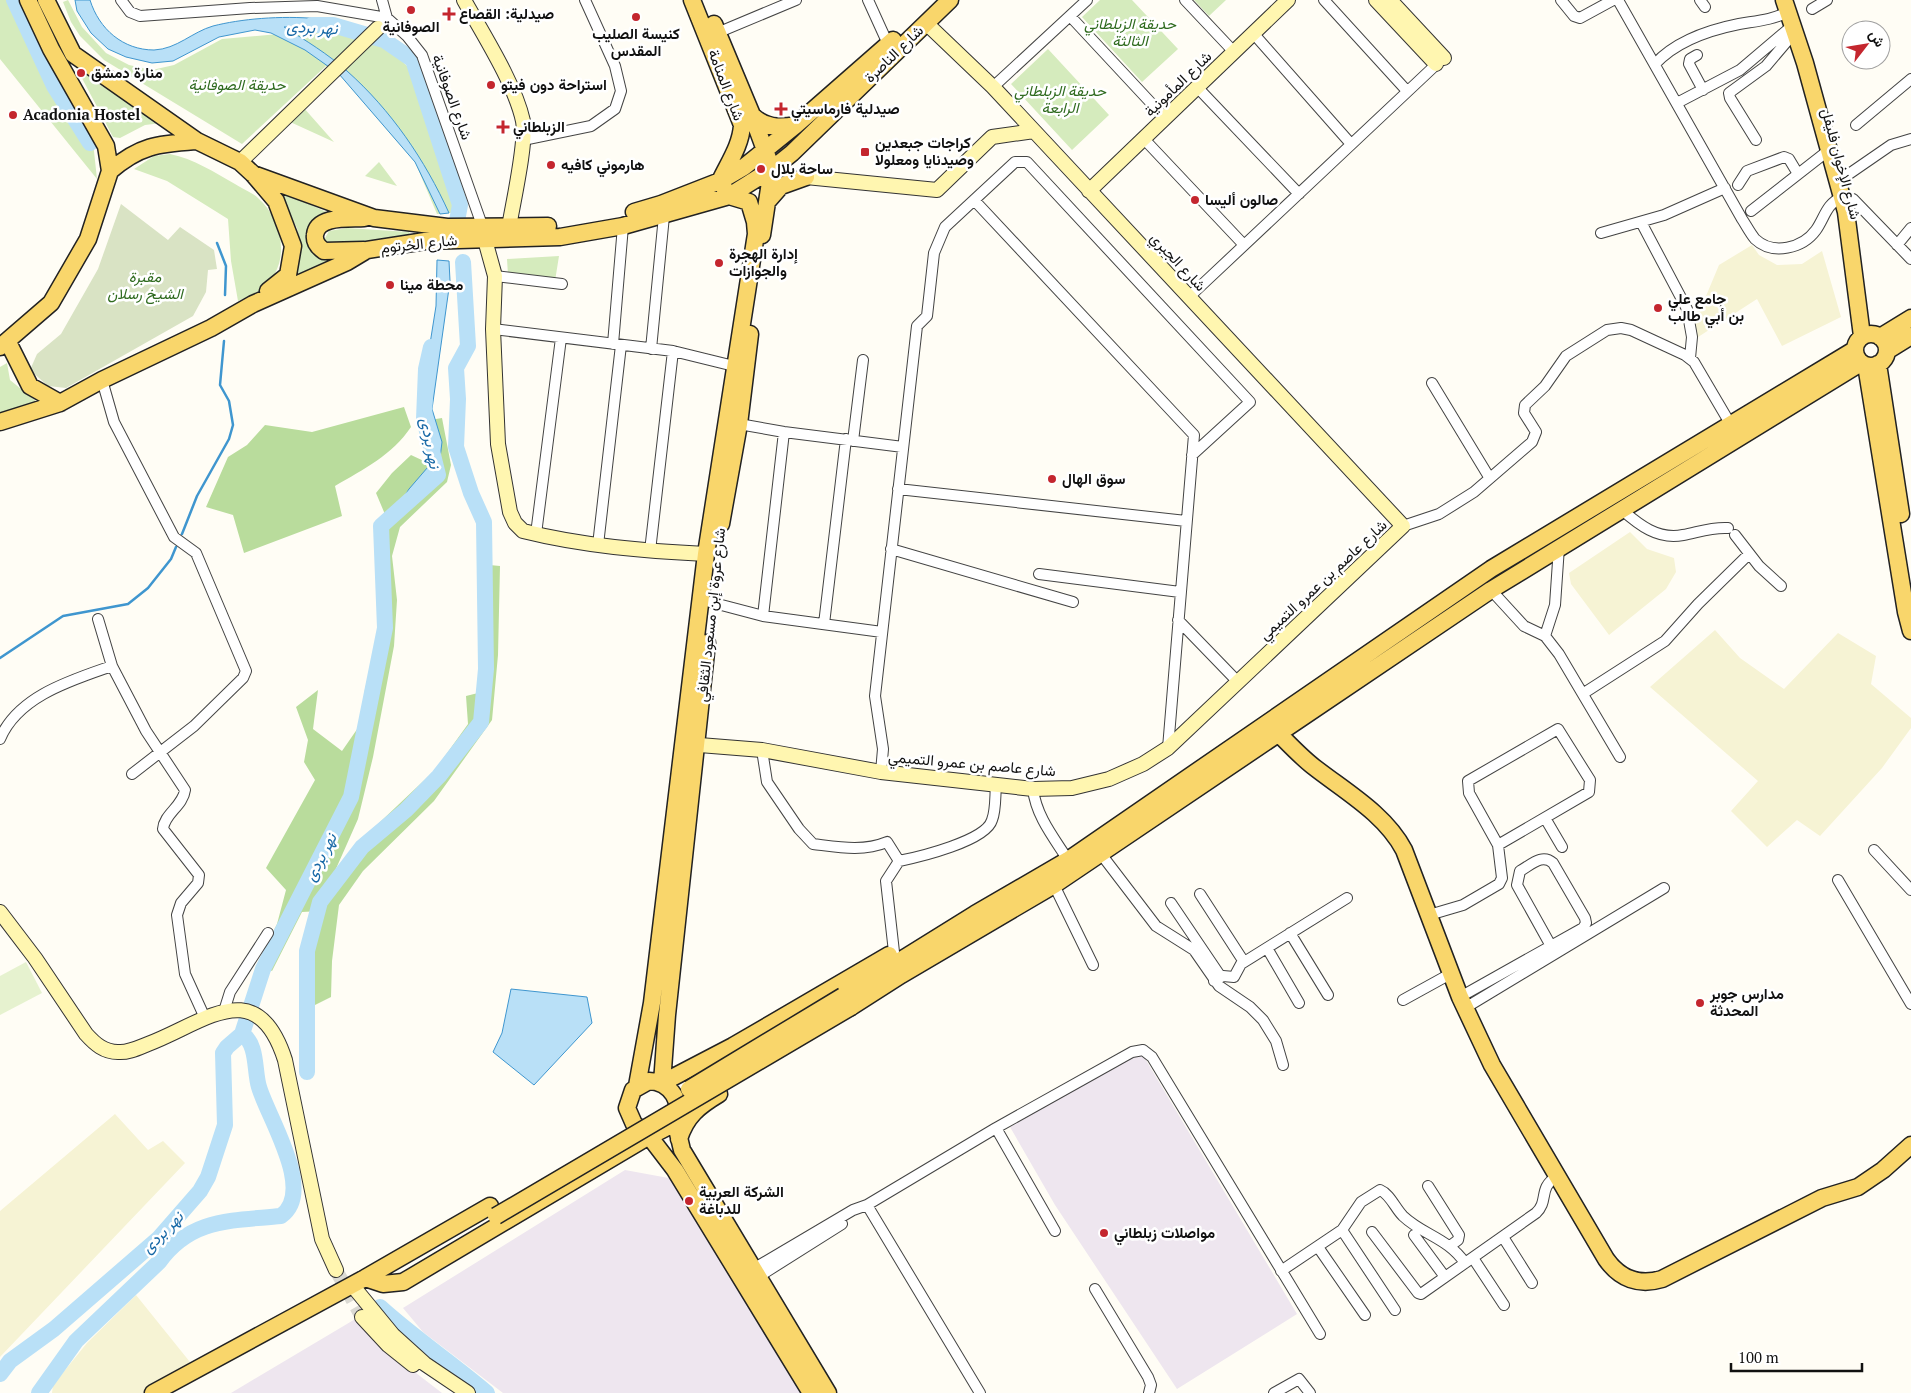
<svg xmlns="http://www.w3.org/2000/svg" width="1911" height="1393" font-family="'PT Serif',Vazirmatn,serif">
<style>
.industrial{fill:#eee6ef}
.farmland{fill:#f6f3d4}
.green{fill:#d5ebbd}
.forest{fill:#b9dc9c}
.cemetery{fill:#d9e3c4}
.pitch{fill:#e6f2cf}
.water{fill:#b9e0f7;stroke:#3f96cf}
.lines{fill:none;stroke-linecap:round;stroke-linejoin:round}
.stream{stroke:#3f96cf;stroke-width:2.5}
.river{stroke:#b9e0f7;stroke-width:16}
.secondary-tunnel{stroke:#dbdad3;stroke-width:14;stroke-dasharray:14 7;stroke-linecap:butt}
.street-casing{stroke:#444;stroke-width:12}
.secondary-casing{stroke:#333;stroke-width:16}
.primary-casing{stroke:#222;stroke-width:19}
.street{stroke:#fff;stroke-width:10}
.secondary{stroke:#fff6b0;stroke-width:14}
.primary{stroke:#f9d66b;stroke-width:16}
.primary-bridge-casing{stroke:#222;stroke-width:19;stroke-linecap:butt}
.primary-bridge{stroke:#f9d66b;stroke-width:16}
.poi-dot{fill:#c4262e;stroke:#fff;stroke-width:2}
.labels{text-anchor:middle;stroke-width:5;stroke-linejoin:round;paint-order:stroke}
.poi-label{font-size:15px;font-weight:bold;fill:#111;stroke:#fff;text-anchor:start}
.park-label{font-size:15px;font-style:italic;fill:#2f6b1f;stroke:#fff}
.street-label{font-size:15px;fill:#111;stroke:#fff}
.water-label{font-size:16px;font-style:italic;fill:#1768a6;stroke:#fff}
</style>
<rect width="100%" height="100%" fill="#fffdf5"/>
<path class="industrial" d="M1140,1050L1297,1314L1177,1389L1055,1205L1010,1127Z
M625,1170L674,1179L802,1393H503L423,1332L403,1308Z
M357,1318L390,1353L442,1393H231Z"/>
<path class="farmland" d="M1752,245L1759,255L1777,265L1802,264L1822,251L1841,317L1782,346L1757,299L1695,339L1685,318L1701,308L1719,265Z
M1630,532L1647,549L1674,558L1676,572L1666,589L1609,635L1571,584L1569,573Z
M1715,630L1740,658L1784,689L1838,633L1876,656L1871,684L1911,718V728L1882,768L1820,836L1797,820L1767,847L1731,811L1758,781L1650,687Z
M115,1114L148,1150L163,1141L185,1163L0,1357V1211Z
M136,1295L194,1367L149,1393H52L53,1385L87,1343Z"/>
<path class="green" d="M0,0H9L47,81L93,142L97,179L0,59Z
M68,0L82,27L106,53L129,65L152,70L174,65L222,39L334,29L373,40L394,53L413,72L461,212L437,214L415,162L339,74L326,66L242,144L104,60L80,36L71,22L63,2Z
M1100,0H1132L1178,49L1142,82L1082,17Z
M1194,0H1226L1209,16Z
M1048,49L1109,115L1072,150L1011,84Z
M75,65L97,83L162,123L145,125L120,138L113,137Z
M303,107L334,142L288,121Z
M170,154C194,159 214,172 235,184C242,189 252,192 258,198C281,218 290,256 270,281C262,291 250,296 238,301L231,261L228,219L167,181L134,169L154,156Z
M379,162L397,186L365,176Z
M277,190L331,214L309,245L316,256L331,261L286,283L300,246L297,228Z
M347,228L409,232L410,234L340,248L329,246L324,240L329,231Z
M559,256L555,281L508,275L507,259Z
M7,363L10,380L37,402L0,417V367Z"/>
<path class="forest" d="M404,407L411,427C392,455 364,469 335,486L342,516L244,553L233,515L206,507L228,457L247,445L265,425L312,432Z
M442,418L451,465L447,482L400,527L392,556L397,600L394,646L373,757L358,819L335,871L359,842L435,770L468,724L466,696L478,693L481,665L479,564L500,566L498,655L492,720L434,801L363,871L339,905L332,961L331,997L315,1005L312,958L321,911L302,912L272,971L257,965L277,924L286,890L266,868L315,780L304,762L308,740L296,707L318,690L313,729L342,751L360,725L365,689L378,638L377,594L385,536L384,512L376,493L392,473L411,455L426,462L430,420Z"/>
<path class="cemetery" d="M121,204L168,240L180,227L214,250L217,269L208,270L206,292L193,316L66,388L48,386L30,370L37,354L61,334L98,269Z"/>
<path class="pitch" d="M26,962L42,993L0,1015V976Z"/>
<path class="water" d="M75,0H90C99,29 123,50 154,50C177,49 192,32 213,26C268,12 372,11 414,55C417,59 420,66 422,72L459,190L460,205L413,61L384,40L333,25L284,27C305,40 328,54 347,71C391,110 425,160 449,213L440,214L415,162L339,74L305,50L271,33L255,30L219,37L173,61L152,63L126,57L108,49L91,33L77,11Z
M437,260L449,261L450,281L432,409L442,442L438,475L392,516L409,489L434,460L424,419L426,369L436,306Z
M511,989L587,997L592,1023L534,1085L493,1052L502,1033Z"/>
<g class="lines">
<path class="stream" d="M217,243L226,266L225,295
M182,534L197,496L229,439L233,425L229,401L220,385L224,341
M0,658L63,616L128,604L148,588L171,559L176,547"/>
<path class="river" d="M14,0L54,86L90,143
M312,25H333L384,40L413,60L460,205L457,221
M307,1072V951L320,902L362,847L406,810L439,776L481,722L486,669L484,522L471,493L456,447L458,399L456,368L468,346L463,262
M380,1307C414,1338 452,1363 487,1393
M0,1374L10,1361L54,1329L159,1238L200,1191L208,1177L225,1125L223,1053L227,1047L242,1034L263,969L351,797L385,628L381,526L438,475L424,419L426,369L431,347
M39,1393L76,1341L159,1262C191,1218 231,1221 281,1216C316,1191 268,1118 259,1087C254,1071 258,1044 242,1034"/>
<path class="secondary-tunnel" d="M336,1270L362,1317"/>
<defs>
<path id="street" d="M121,0L130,12L140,16L250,8L317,6L387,18L407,36L422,55L483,228
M382,0L387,18L384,22
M868,0L888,44
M1185,0L1234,52
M1324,0L1407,91
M1561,0L1574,16L1580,18L1613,0
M1618,0L1742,219C1746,225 1750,233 1755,239C1773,256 1803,248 1816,230C1825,217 1826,204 1842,197
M1700,0L1705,7
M1812,9L1827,0
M1070,16L1165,118
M717,33L796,0
M1253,33L1351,144
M1697,55L1690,59L1689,64L1703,90
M1655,64C1676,41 1709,30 1739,24C1756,21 1772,20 1788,12
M993,87L1087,0
M1197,87L1299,194
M1677,103L1740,70L1792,26
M1856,125L1911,79
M1144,139L1244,245
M523,140L591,126L615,109L621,91L615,66L585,0
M1756,140L1730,98L1729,93L1766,66L1794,33
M1846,176L1891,145L1911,139
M1738,185L1747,171L1784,157L1789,159L1798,174
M1853,199L1911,259
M974,200L1194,435L1168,748
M1751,211L1829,150
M1641,222L1687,309L1692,337L1690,358
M1601,233L1664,215L1725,188
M1897,245L1911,228
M495,276L562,284
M1189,297L1441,60
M493,329L673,351L734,366
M613,344L623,226
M651,349L664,216
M102,380L114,422L174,537L196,553L246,671L243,678L194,726L132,774
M1432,383L1489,477
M739,424L784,432L903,447
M853,441L863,360
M898,489L1186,521
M1621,509C1639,525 1658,540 1683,535C1699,532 1711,527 1728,528
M1403,526L1439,514L1474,492L1532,442L1536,432L1524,413L1525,405L1545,386L1566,356L1607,330L1621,328L1631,330L1685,355L1694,362L1731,425
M536,534L561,338
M1735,535L1759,566L1781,586
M598,545L621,345
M891,549L1073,602
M650,551L673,351
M1039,574L1180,592
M1491,590L1524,626L1545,636L1559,654L1620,757
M710,602L763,616L882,632
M763,616L784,432
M98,619L112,666L146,731L185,790C183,806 164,814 163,829L199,875L198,883L181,903L177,915L185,974L205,1018
M1178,620L1238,682
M824,624L846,439
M1545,636L1555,605L1559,547
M1584,693L1665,641L1698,604L1749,554
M0,739C18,696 72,680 112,666
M762,750L767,782L799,829L813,844C838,847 863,852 887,842L899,861L886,881L894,952
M881,772L883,749L875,696L917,326L927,316L934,253L945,227L1015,162H1027L1250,402L1192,455
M1033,789C1036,816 1054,838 1068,860
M1545,818L1562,847
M1874,850L1911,890
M1101,854L1156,926L1194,950L1219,986L1250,1007L1263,1020L1276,1041L1283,1065
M899,861C919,857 986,841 992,820C996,810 995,796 996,785
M1838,880L1911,1004
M1054,885L1093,965
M1200,894L1244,962
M1171,903L1221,977
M1429,915L1463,905L1499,884L1502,878L1498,845L1469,793L1468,781L1558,729L1590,780L1589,792L1498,845
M1290,933L1328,995
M1267,948L1299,1003
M1214,981L1223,976L1234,977L1241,964L1347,898
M1460,997L1583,928L1586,923L1585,918L1553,863C1542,853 1531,865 1520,871L1517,885L1551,946
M1403,1000L1452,973
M1465,1008L1664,888
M221,1012L225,1008L230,992L268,933
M996,1128L1055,1231
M1428,1186L1459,1235L1458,1240L1450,1246
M867,1205L980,1393
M1342,1230L1395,1310
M1372,1232L1418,1293L1421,1294L1536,1213C1549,1201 1538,1188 1556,1177
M1414,1235L1445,1277
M1503,1237L1532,1283
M1318,1247L1365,1315
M1473,1258L1504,1305
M753,1269L853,1210L867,1205L996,1128L1132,1052L1143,1050L1152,1057L1320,1334
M1281,1271L1342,1230L1361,1202L1380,1190C1390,1194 1395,1208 1403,1216C1423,1235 1448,1238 1465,1263
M758,1277L842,1224
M1095,1289L1148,1377L1151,1385L1149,1393
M1274,1393L1299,1379L1310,1393"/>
<path id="secondary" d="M464,0C483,34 515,84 523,121C527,141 513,203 509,227
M1376,0L1436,64
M1390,0L1444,58
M240,162L378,28
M806,177L937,190L992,137L1034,131
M1089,191L1288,0
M485,240L495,276L493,329L498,444L510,512L515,523L523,531C583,546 645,551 706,554
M687,744L762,750L881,772L1033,789L1072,788L1109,779L1143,764L1168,748L1403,526L993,87L926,23
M0,912L35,958L86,1034C95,1044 104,1052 118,1052C128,1053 138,1048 148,1044C204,1023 257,972 285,1060L322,1239L336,1270
M352,1285L393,1335L425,1364L468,1393
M362,1317L388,1345L413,1365"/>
<path id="primary" d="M46,0L73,54L197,141L240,162L253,174L276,201L293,246L288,275L268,291
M1784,0L1805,63L1846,212L1862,336
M714,24L752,115L772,169L762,235
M752,115C764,128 780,128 796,125
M110,171C140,145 158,144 197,141
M253,174L374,218L447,227L548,226
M767,202L781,186L806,177
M634,212L661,204L720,181L744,167L796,125L893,40
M364,250L324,251C318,247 314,242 315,235C317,215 350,219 364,218
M1855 350a16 16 0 1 1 32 0a16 16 0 1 1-32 0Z
M1880,337L1911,318
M8,342L30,386L60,403
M0,347L51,303L88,239L110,171L106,146L51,49L28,0
M1887,351L1911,336
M1878,364L1901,514
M1866,365L1906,612L1911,631
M0,422L60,403L102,380L211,328L253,304L347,262L367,250L425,241L560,237L623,226L729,196L772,169L792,153L950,0
M721,524L739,424L750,334
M1277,732C1289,744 1301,757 1314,767C1346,792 1385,814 1404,850L1460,997L1492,1065L1606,1259C1620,1279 1639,1286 1662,1279L1822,1198L1858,1187L1883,1170L1911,1145
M843,996L975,914L1068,860L1491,569L1854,350
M851,1007L901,975L1054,885L1491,590L1861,363
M649,1081C670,1082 686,1103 672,1122C667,1129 657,1132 649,1136L634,1124L627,1108L633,1090Z
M662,1083L667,1015L707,643
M662,1083L733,1046L889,955
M637,1086L652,1003L706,554L756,234L755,222L749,202L729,196L720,181C729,162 741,145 742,125L692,0
M677,1129L682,1150L688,1160L828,1393
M679,1139C686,1116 699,1106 719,1094
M365,1278L383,1284L403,1282L649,1136L675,1170L811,1393
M153,1393L365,1278L490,1206"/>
</defs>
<use href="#street" class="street-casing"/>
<use href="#secondary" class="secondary-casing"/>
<use href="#primary" class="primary-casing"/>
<use href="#street" class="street"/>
<use href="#secondary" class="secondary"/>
<use href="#primary" class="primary"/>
<defs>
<path id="primary-bridge" d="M689,1089L843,996
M496,1216L851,1007"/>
</defs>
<use href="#primary-bridge" class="primary-bridge-casing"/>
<use href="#primary-bridge" class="primary-bridge"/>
</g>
<g class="poi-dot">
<circle cx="411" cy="10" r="5"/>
<path d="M446.5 6.5h5v5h5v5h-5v5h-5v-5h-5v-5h5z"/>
<circle cx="636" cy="17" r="5"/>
<circle cx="81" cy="73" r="5"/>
<circle cx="491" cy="85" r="5"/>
<path d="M778.5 101.5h5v5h5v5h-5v5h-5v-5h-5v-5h5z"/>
<circle cx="13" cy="115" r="5"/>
<path d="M500.5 119.5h5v5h5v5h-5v5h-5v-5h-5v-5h5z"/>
<rect x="860" y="147" width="10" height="10" rx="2.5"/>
<circle cx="551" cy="165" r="5"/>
<circle cx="761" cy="169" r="5"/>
<circle cx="1195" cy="200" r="5"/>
<circle cx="719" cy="263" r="5"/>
<circle cx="390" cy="285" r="5"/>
<circle cx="1658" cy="308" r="5"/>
<circle cx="1052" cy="479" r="5"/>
<circle cx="1700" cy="1003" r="5"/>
<circle cx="689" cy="1201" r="5"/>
<circle cx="1104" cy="1233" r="5"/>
</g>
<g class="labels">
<g class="poi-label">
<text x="459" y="19">صيدلية: القصاع</text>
<text x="411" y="32" text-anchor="middle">الصوفانية</text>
<text x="636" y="39" text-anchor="middle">كنيسة الصليب<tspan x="636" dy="17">المقدس</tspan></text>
<text x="91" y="78">منارة دمشق</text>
<text x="501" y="90">استراحة دون فيتو</text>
<text x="791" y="114">صيدلية فارماسيتي</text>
<text x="23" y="120">Acadonia Hostel</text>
<text x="513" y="132">الزبلطاني</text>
<text x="875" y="148">كراجات جبعدين<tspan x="875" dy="17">وصيدنايا ومعلولا</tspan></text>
<text x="561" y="170">هارموني كافيه</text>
<text x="771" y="174">ساحة بلال</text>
<text x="1205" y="205">صالون أليسا</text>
<text x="729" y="259">إدارة الهجرة<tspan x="729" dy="17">والجوازات</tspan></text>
<text x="400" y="290">محطة مينا</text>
<text x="1668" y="304">جامع علي<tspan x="1668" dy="17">بن أبي طالب</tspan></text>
<text x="1062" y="484">سوق الهال</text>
<text x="1710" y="999">مدارس جوبر<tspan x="1710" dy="17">المحدثة</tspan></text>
<text x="699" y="1197">الشركة العربية<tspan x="699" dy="17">للدباغة</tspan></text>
<text x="1114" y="1238">مواصلات زبلطاني</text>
</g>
<g class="park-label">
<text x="1130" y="29">حديقة الزبلطاني<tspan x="1130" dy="17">الثالثة</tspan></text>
<text x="237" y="90">حديقة الصوفانية</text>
<text x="1060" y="96">حديقة الزبلطاني<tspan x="1060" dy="17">الرابعة</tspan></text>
<text x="145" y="282">مقبرة<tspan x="145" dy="17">الشيخ رسلان</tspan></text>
</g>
<g class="street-label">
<text transform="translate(894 54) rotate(-44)" y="5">شارع الناصرة</text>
<text transform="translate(1178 84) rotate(-44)" y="5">شارع المأمونية</text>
<text transform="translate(726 85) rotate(69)" y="5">شارع المنامة</text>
<text transform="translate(452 97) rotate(70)" y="5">شارع الصوفانية</text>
<text transform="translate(1841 164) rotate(75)" y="5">شارع الإخوان فليفل</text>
<text transform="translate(419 244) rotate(-6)" y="5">شارع الخرتوم</text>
<text transform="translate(1178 262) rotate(47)" y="5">شارع الجبري</text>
<text transform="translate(1323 580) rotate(-43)" y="5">شارع عاصم بن عمرو التميمي</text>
<text transform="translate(711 615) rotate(-84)" y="5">شارع عروة إبن مسعود الثقافي</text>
<text transform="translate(972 764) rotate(5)" y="5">شارع عاصم بن عمرو التميمي</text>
</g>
<g class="water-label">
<text transform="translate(312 27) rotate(3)" y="6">نهر بردى</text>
<text transform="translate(431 443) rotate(79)" y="6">نهر بردى</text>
<text transform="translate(320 857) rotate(-63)" y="6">نهر بردى</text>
<text transform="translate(162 1232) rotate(-45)" y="6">نهر بردى</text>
</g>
</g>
<g transform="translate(1866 45) rotate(59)"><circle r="24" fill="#ffffff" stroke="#a0a0a0"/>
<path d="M0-4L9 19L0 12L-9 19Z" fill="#c4262e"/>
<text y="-8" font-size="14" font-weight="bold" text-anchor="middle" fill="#111111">ش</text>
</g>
<path d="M1731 1363v8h131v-8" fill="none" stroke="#111111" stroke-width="2.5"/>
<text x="1738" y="1363" font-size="15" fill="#111111" stroke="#ffffff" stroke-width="4" paint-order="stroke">100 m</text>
</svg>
